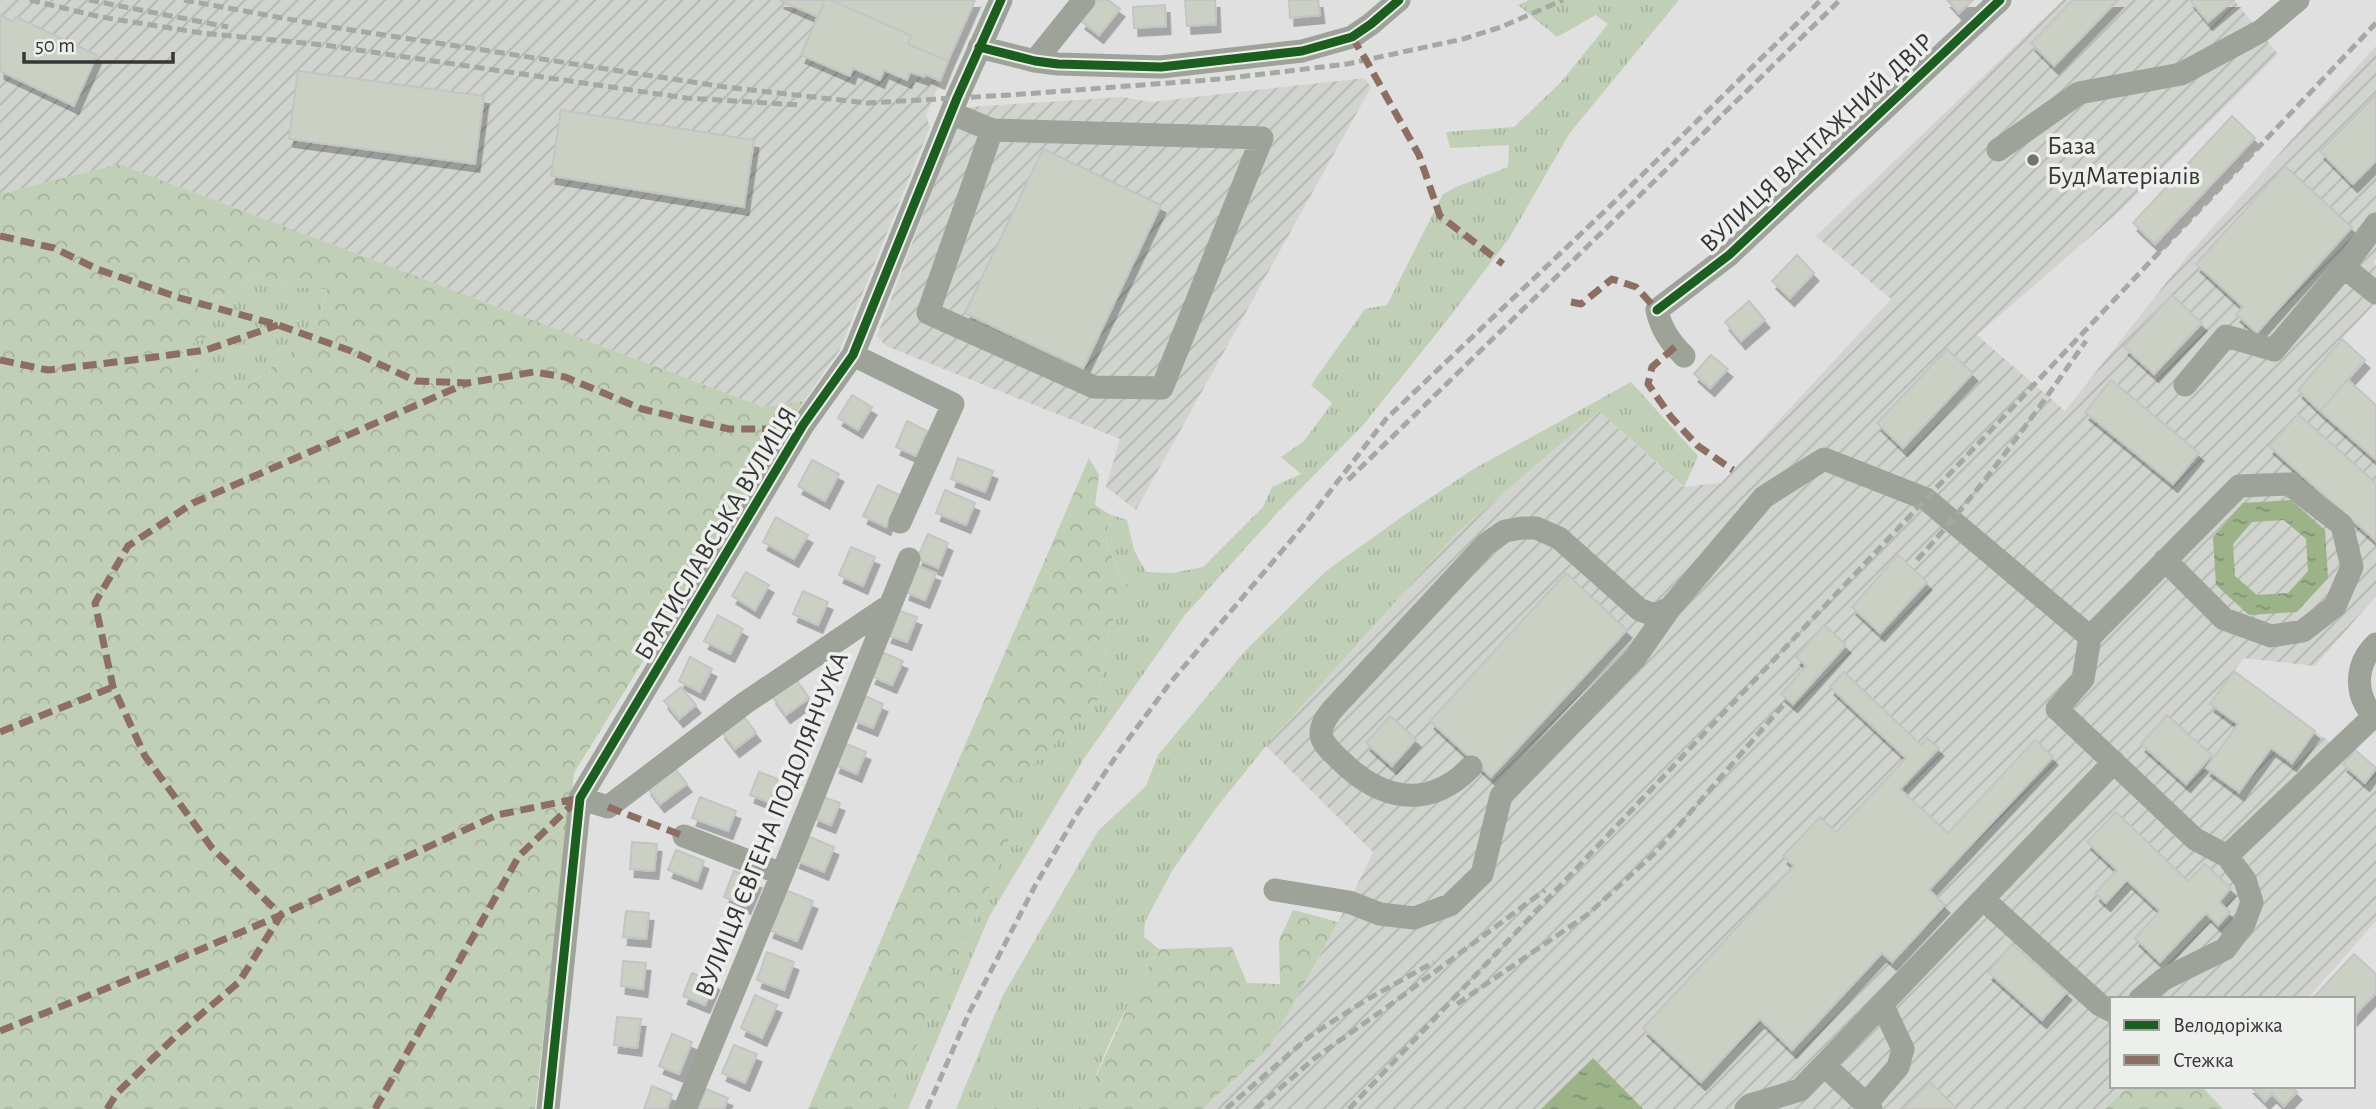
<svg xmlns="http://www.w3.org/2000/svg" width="2376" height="1109" font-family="'Alegreya Sans',sans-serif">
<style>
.industrial{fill:url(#industrial-furrows)}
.grass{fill:url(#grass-tufts)}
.forest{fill:url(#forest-crowns);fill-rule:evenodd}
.water{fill:url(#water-ripples);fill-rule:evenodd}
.building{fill:#cad1c4;stroke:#c4c4c4;stroke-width:2;filter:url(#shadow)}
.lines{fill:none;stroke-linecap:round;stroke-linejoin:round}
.minor{stroke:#9da398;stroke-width:23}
.rail{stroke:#a4a9a2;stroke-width:5;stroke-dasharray:10 5;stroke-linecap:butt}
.quiet{stroke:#8d6e63;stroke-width:7;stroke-dasharray:14 7;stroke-linecap:butt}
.cycleway-casing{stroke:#edefec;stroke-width:13}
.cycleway{stroke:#1b5e20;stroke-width:9}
.poi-dot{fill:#717271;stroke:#edefec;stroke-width:2.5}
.labels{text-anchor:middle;stroke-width:7;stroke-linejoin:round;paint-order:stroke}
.street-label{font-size:26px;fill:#353635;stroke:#edefec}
.poi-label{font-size:26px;fill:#353635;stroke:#edefec;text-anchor:start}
</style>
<defs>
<pattern id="industrial-furrows" width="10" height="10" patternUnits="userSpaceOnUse" patternTransform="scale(1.75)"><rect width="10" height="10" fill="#d0d3ce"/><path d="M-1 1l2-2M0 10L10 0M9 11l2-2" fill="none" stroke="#b3b6b2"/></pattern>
<pattern id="grass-tufts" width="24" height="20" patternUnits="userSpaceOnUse" patternTransform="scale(1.75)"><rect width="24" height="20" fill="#c1cfb6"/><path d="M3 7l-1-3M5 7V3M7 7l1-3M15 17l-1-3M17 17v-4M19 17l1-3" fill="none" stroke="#a6b29d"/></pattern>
<pattern id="forest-crowns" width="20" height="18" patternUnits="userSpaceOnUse" patternTransform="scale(1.75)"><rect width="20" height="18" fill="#c1cfb6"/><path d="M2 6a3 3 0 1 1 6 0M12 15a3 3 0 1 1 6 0" fill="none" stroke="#a6b29d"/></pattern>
<pattern id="water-ripples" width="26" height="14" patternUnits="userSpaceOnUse" patternTransform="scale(1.75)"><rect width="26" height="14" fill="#9cb388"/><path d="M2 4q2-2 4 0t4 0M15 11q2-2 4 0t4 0" fill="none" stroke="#809270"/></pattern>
<filter id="shadow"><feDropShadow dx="4.5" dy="8" stdDeviation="0" flood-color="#0004"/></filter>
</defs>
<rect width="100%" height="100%" fill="#e0e0e0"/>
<path class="industrial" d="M0,0H975L926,115L930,127L839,351L804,401L763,407L119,164L0,194Z
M2063,0H2234L2278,54L2122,209L1977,335L2065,411L2188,255L2376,46V259L2373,262L2376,266V302L2342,339L2365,360L2348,380L2376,405V596L2315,666L2244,658L2234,671L2330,742L2337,734L2376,768V921L2307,999H2112V1086H2129L2105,1109H1202L1269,1048L1349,902L1373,852L1266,746L1455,535L1599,411L1683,487L1721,483L1891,299L1816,236Z
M1364,78L1371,87L1136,510L1106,487L1120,439L886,346L877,336L955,130L970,107L1122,97L1151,102Z"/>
<path class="grass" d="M1529,0H1679L1569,134L1510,237L1448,319L1364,424L1278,512L1184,616L1085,757L989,917L908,1109H888L1008,846L1014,783L1097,701L1109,628L1129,593L1106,542L1109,514L1127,520L1134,550L1146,572L1173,573L1203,567L1263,507L1272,487L1301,474L1281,457L1304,441L1332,403L1311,385L1365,309L1387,305L1443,194L1456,187L1508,167L1509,145L1450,148L1446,132L1514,127L1561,82L1608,24L1596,15L1557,37L1518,5Z
M253,272L294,287L327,288L320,316L297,348L245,388L199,370L181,348L207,336L195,308L242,286Z
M1631,382L1698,456L1684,487L1599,411L1455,535L1266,746L1216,808L1172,871L1145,922L1144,937L1159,949C1133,996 1098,1055 1087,1107L1085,1109H956L1002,997L1098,831L1146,786L1158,755L1244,652L1326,571L1406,514L1472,470Z"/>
<path class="forest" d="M119,164L763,407L804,401L574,773L535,1109H0V194ZM253,272L294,287L327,289L320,316L297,348L245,388L199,370L181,349L207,337L214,312L196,307L242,286Z
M1089,458L1099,475L1095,505L1109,514L1106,543L1129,593L1109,628L1097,701L1015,783L1008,846L888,1109H808Z
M1293,910L1338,922L1269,1048L1202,1109H1085L1092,1085L1133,995L1159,949L1232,947L1247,983L1280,984L1279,940Z
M2129,1086H2201L2223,1109H2105Z"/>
<path class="water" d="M2291,500L2325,530L2328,578L2297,612L2249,615L2216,585L2213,537L2243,503ZM2284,520L2306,539L2308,571L2288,593L2257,595L2235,576L2233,544L2252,522Z
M1593,1058L1643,1109H1541Z"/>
<path class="building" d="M779,0H825L818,17Z
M825,0H831L912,36L908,44L948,61L940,81L925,74L924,77L910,72L907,80L884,70L880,80L853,68L850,76L801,55Z
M831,0H975L948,61L908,44L912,36Z
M1098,0H1108L1120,9L1099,35L1081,21Z
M1185,0H1215L1216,24L1187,26Z
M1289,0H1318L1320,15L1290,18Z
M1947,0H1973L1959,13Z
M2073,0H2118L2054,66L2031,43Z
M2190,0H2234L2208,22Z
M1165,5L1166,26L1134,28L1133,7Z
M0,15L13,22L16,17L97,55L74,106L0,71Z
M298,71L484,96L475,164L289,139Z
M2376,95V161L2353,184L2320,151Z
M561,110L754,140L744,207L551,176Z
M2232,116L2255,138L2155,244L2133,223Z
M1043,149L1161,205L1083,369L965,313Z
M2285,166L2352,227L2257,333L2236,314L2243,307L2196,264Z
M1797,255L1814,273L1790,298L1772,281Z
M2172,295L2202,323L2154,374L2124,347Z
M1749,301L1765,320L1741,341L1725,322Z
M2342,339L2365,360L2320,411L2298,390Z
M1947,349L1973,373L1903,448L1877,423Z
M1711,355L1728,369L1710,388L1694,374Z
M2111,380L2199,453L2173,484L2085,412Z
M2348,380L2376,405V460L2320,411Z
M852,395L872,407L858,430L838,418Z
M2298,414L2376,483V541L2269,446Z
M907,421L927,431L916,456L896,447Z
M958,458L993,471L985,492L951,479Z
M812,460L839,474L825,501L798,486Z
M878,485L901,496L886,527L863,516Z
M945,490L975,503L966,525L936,513Z
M776,517L808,535L794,559L763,542Z
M928,534L948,543L938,568L917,559Z
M851,547L875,557L863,586L839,575Z
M1898,555L1927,582L1880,633L1852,607Z
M915,565L936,573L925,600L905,592Z
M746,572L769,585L755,610L732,596Z
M1566,573L1627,630L1491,777L1430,721Z
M803,591L828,602L818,625L793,614Z
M897,610L917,617L907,642L887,635Z
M718,615L743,629L730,654L704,641Z
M1824,625L1846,645L1793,704L1781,694L1806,666L1796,657Z
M882,652L903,661L892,685L871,676Z
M690,657L712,669L700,692L679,681Z
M2234,671L2315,731L2292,763L2271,748L2239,792L2206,768L2238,724L2210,704Z
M1844,672L1921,745L1927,738L1939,748L1900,789L1948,833L2035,740L2053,757L1929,890L1945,905L1892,962L1882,953L1792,1050L1760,1019L1701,1082L1643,1028L1794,866L1783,856L1820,817L1836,832L1906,758L1830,687Z
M796,679L809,698L786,715L772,696Z
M681,687L696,705L679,719L664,701Z
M863,695L883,704L873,728L853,720Z
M742,714L756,733L735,749L721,731Z
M2167,715L2212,755L2186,784L2141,744Z
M1390,716L1416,739L1392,766L1366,743Z
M844,743L866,752L857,774L835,765Z
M2355,750L2376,768L2365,783L2343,764Z
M674,767L687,784L660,804L647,787Z
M759,772L778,779L768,802L750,795Z
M821,796L840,803L831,825L813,818Z
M700,797L736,811L728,831L692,818Z
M2116,812L2188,881L2205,864L2231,888L2219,902L2230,912L2218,925L2206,913L2160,962L2135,938L2160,911L2127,880L2106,903L2095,893L2117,870L2087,842Z
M805,835L834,847L824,872L795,860Z
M632,842L657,844L654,871L630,869Z
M676,850L704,861L697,881L668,870Z
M734,871L757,880L746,906L724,897Z
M785,890L813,901L797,941L769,930Z
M626,911L649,913L646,939L623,937Z
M2012,944L2067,992L2042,1020L1988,972Z
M767,952L794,962L784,990L757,980Z
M2354,954L2376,974V993L2353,1017V999H2312Z
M623,961L646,963L643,989L621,986Z
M692,973L715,982L705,1005L683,996Z
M755,995L777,1005L762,1038L741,1028Z
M617,1017L641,1019L637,1048L614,1045Z
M672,1034L692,1042L679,1074L659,1066Z
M734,1045L757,1054L745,1083L722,1073Z
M1930,1082L1957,1109H1903Z
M652,1086L672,1094L667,1109H644Z
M2250,1086H2291L2297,1092L2284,1106L2272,1094L2265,1101Z
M706,1089L728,1098L724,1109H698Z"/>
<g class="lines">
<path class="minor" d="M979,47L1035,61L1058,64L1161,67L1302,51L1352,37L1371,24L1399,0
M1035,61L1084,0
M952,110L963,118L992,130L1262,138L1162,388L1094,387L928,313L992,130
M1998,150L2079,93L2181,74L2261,31L2298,0
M2344,267L2376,293
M853,355L953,404L900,522
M1684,356C1670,342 1661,329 1657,310L1729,255L2000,0
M2185,385L2226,336L2274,350L2344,267L2376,224
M2165,560L2224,619L2271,636L2303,631L2335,606L2352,567L2342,525L2289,484L2239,486L2090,637L2083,679L2057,709L2195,839L2227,856L2376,714
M2376,644C2354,665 2354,697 2376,718
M1471,767C1428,811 1380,800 1339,759C1332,752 1322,744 1321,734C1321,724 1327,717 1332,710L1486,544L1505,531L1522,528H1536L1559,538L1640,610L1655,615L1670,608L1764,497L1824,459L1926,499L2090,637
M580,798L608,807L745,703L890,605
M684,836L782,874
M1275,890L1349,902L1380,914L1414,918L1450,905L1482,874L1501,796L1635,658L1670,608
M1983,899L2100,1005L2112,1011
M2140,999L2164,979L2225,949L2244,924L2252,902L2245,880L2227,856
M1824,1065L1871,1109
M1866,1104L1898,1067L1903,1049L1882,1004
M548,1109L580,798L803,425L853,355L957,98L1001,0
M685,1109L782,874L909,559
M1746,1109L1750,1105L1800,1090L2114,762"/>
<path class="rail" d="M30,0L101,17L202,33L324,45L686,98L800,105
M89,0L228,27
M184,0L332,27L725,87L867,103L1010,95L1221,79L1347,64L1463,39L1501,27L1563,0
M1348,480L1840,0
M1917,560C1981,490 2032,418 2086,341
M1457,1004L1587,915L1656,852L1785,703
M927,1109L969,1013L1036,884L1077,814L1121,749L1170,683L1304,525L1386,419L1607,209L1821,0
M1226,1109L1310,1036L1366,1000L1434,962
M1256,1109L1315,1058L1390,1005L1545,890
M1349,1109L2376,23"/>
<path class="quiet" d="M1352,37L1366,60L1419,155L1440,216L1503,264
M0,236L54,248L97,269L180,298L278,325L351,351L416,381L467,383L534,372L565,377L642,409L729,429H785L803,425
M1571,302L1581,304L1612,279L1636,287L1657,310
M1675,347L1652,367L1648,384L1671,417L1698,446L1733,470
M0,360L48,370L133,360L206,350L278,325
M0,732L113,687
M608,807L684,836
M0,1031L162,966L281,915L212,848L145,756L113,687L95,603L128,546L193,503L467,383
M107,1109L117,1093L179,1033L239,982L281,915L497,815L580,798
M375,1109L519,856L579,798"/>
<defs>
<path id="cycleway" d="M979,47L1035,61L1058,64L1161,67L1302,51L1352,37L1371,24L1399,0
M1657,310L1729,255L2000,0
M548,1109L580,798L803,425L853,355L957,98L1001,0"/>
</defs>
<use href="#cycleway" class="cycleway-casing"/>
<use href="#cycleway" class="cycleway"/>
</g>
<circle class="poi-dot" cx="2033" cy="160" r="7"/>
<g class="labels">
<g class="street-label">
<text transform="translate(1816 142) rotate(-43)" y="9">ВУЛИЦЯ ВАНТАЖНИЙ ДВІР</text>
<text transform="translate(715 533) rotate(-59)" y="9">БРАТИСЛАВСЬКА ВУЛИЦЯ</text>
<text transform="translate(771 824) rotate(-68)" y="9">ВУЛИЦЯ ЄВГЕНА ПОДОЛЯНЧУКА</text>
</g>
<g class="poi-label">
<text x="2047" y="154">База<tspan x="2047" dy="30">БудМатеріалів</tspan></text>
</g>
</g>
<rect x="2110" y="997" width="245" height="91" fill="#edefec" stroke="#a3a5a3" stroke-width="2"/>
<rect x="2124" y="1020" width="35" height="10" fill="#1b5e20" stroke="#a3a5a3" stroke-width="2"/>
<text x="2173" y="1032" font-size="21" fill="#353635">Велодоріжка</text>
<rect x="2124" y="1055" width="35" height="10" fill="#8d6e63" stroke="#a3a5a3" stroke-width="2"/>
<text x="2173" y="1067" font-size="21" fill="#353635">Стежка</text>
<path d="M24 52v10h149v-10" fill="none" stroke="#353635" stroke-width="3.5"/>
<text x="35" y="52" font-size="21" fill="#353635" stroke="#edefec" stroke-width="5" paint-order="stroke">50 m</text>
</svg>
